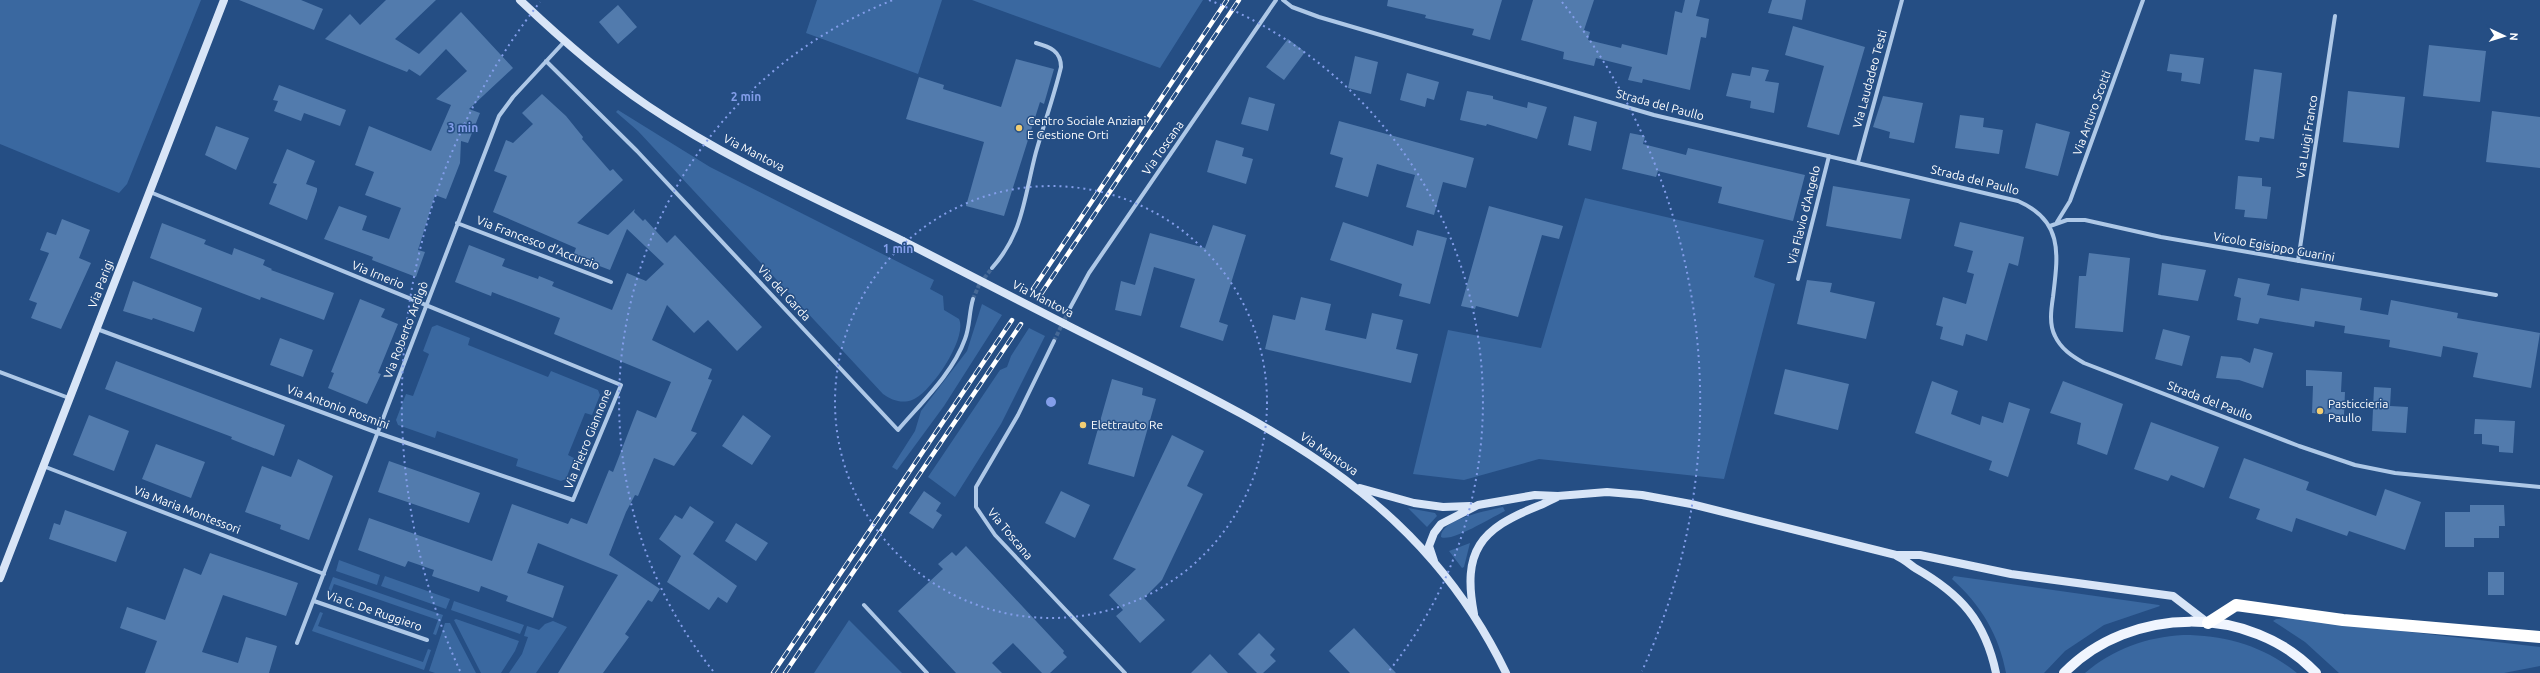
<svg xmlns="http://www.w3.org/2000/svg" width="2540" height="673" font-family="Ubuntu,sans-serif">
<style>
.green{fill:#3a68a0}
.building{fill:#527bad}
.lines{fill:none;stroke-linecap:round;stroke-linejoin:round}
.street-tunnel{stroke:#466996;stroke-width:4;stroke-dasharray:4 2;stroke-linecap:butt}
.street{stroke:#aec8e7;stroke-width:4}
.secondary{stroke:#d8e5f7;stroke-width:8}
.primary{stroke:#f0f5fe;stroke-width:10}
.highway{stroke:#fff;stroke-width:12}
.rail-casing{stroke:#fff;stroke-width:4.5}
.rail{stroke:#254e84;stroke-width:3;stroke-dasharray:9;stroke-linecap:butt}
.secondary-bridge{stroke:#d8e5f7;stroke-width:8}
.ring{fill:none;stroke:#839eea;stroke-width:2;stroke-dasharray:2 4}
.poi-dot{fill:#f1cd73;stroke:#254e84;stroke-width:1.5}
.labels{text-anchor:middle;stroke-width:3;stroke-linejoin:round;paint-order:stroke}
.street-label{font-size:12px;fill:#fff;stroke:#254e84}
.poi-label{font-size:12px;fill:#fff;stroke:#254e84;text-anchor:start}
.centre{fill:#839eea;stroke:#254e84;stroke-width:2}
.ring-label{font-size:12px;text-anchor:middle;font-weight:bold;fill:#839eea;stroke:#254e84;stroke-width:3;stroke-linejoin:round;paint-order:stroke}
</style>
<rect width="100%" height="100%" fill="#254e84"/>
<path class="green" d="M0,0H201L127,184L119,193L0,144Z
M817,0H942L918,74L806,33Z
M972,0H1203L1160,68Z
M618,110L710,167L934,280L930,289L943,296L944,310L959,319C968,338 930,394 912,400C902,404 891,400 883,394L638,131L616,112Z
M1585,198L1764,240L1754,277L1775,284L1724,479L1539,459L1464,480L1413,474L1448,330L1541,348Z
M982,304L1002,315L944,406L897,470L892,467L915,431L921,411L967,351Z
M437,325L470,338L468,345L548,377L551,371L598,390L600,395L592,415L585,413L568,455L574,458L566,479L561,481L516,466L518,459L437,431L435,438L398,425L396,420L406,394L413,396L429,354L423,351L432,327Z
M1029,328L1045,336L1001,424L955,497L928,477L1000,370L1007,367L1011,356Z
M1503,507L1505,511C1494,516 1451,543 1441,537C1440,519 1490,510 1503,507Z
M1408,508L1435,513L1437,516L1427,527Z
M1470,543L1464,567L1462,568L1449,551Z
M339,560L380,575L377,585L336,571Z
M385,576L450,599L446,609L381,586Z
M1954,576L2159,605L2160,606L2104,625L2065,651L2044,673H2006C1999,635 1981,605 1952,579Z
M333,577L443,615L436,635L433,634L438,620L334,584L329,597L326,596Z
M454,601L524,625L520,634L451,610Z
M320,612L323,613L318,626L423,662L428,649L431,650L424,670L312,631Z
M2288,618L2540,647V666L2504,673H2339L2305,642L2273,621L2276,619Z
M456,619L519,641L515,651L501,673H481L454,620Z
M849,620L902,673H814Z
M553,621L567,627L536,673H509L522,654L528,637L524,636L527,626L539,630L545,624Z
M445,623H450L476,673H435L429,671Z
M2183,635C2225,635 2264,646 2297,673H2085C2113,649 2147,637 2183,635Z"/>
<path class="building" d="M239,0H301L323,9L314,30Z
M386,0H436L395,39L419,54L461,12L513,68L469,109L480,113L468,143L461,141L460,163L446,199L435,195L418,250L425,252L416,277L372,260L373,257L324,239L339,206L367,216L362,230L389,239L401,208L365,195L374,172L355,165L369,126L431,151L451,105L436,99L467,71L446,49L420,76L409,69L407,72L325,39L350,14L360,25Z
M1388,0H1502L1490,40L1472,35L1474,29L1425,18L1426,15L1387,6Z
M1533,0H1594L1584,30L1590,32L1588,40L1621,48L1622,44L1667,55L1675,11L1682,13L1685,0H1700L1696,16L1709,19L1706,38L1701,37L1690,90L1643,79L1642,83L1628,80L1632,67L1596,58L1594,66L1563,59L1564,52L1521,40Z
M1772,0H1806L1802,20L1768,13Z
M618,5L637,27L618,44L599,22Z
M1793,26L1865,47L1839,135L1807,127L1824,66L1785,55Z
M1288,39L1305,52L1284,80L1266,67Z
M2429,45L2486,51L2480,102L2423,96Z
M2170,54L2204,58L2200,84L2181,81L2182,73L2167,71Z
M1355,56L1378,62L1371,94L1348,88Z
M1016,59L1054,69L1044,104L1040,102L1004,216L966,206L984,142L906,119L919,77L944,85L943,89L1001,107Z
M1752,67L1769,70L1765,81L1779,83L1774,113L1750,108L1751,101L1726,96L1732,73L1750,76Z
M2254,69L2282,73L2274,139L2260,137L2259,142L2245,140Z
M1407,73L1439,82L1434,100L1427,98L1425,107L1400,100Z
M279,85L346,110L340,126L304,113L301,121L274,111L278,101L273,100Z
M1467,91L1493,96V99L1527,108L1528,102L1547,107L1537,139L1487,124L1486,126L1460,120Z
M2348,91L2405,97L2399,148L2343,142Z
M542,94L566,116L583,137L582,139L610,171L613,169L623,180L577,223L608,235L635,209L634,212L643,221L645,219L667,243L675,235L762,327L737,351L708,320L694,333L667,305L652,340L712,369L708,379L712,380L691,431L697,433L674,466L654,458L638,496L635,495L626,512L609,555L660,589L652,602L648,600L625,634L629,637L603,673H558L618,575L538,543L527,573L564,586L553,618L506,601L508,596L481,586L479,592L432,576L434,570L408,561L405,567L358,550L369,518L492,561L512,504L568,524L571,518L587,524L609,470L613,472L637,410L656,418L671,382L554,334L560,318L492,292L491,296L455,282L469,245L505,259L502,266L538,279L539,276L554,282L552,286L612,310L627,273L646,281L664,264L627,229L610,270L573,256L576,248L493,212L507,176L494,171L506,140L513,143L533,124L522,113Z
M1883,96L1923,103L1914,143L1889,138L1890,132L1873,127Z
M1249,97L1275,104L1268,131L1241,124Z
M2492,111L2540,117V168L2486,162Z
M1960,115L1984,118L1983,127L2003,130L1999,154L1955,148Z
M1574,116L1597,122L1591,151L1568,145Z
M1339,121L1474,158L1466,188L1443,182L1434,215L1406,207L1415,175L1400,171L1377,164L1368,197L1335,187L1343,158L1330,154Z
M2036,123L2070,132L2058,176L2025,168Z
M216,126L249,138L236,170L205,155Z
M1630,133L1645,136L1643,144L1686,155L1688,148L1805,175L1793,221L1718,203L1722,187L1658,171L1656,177L1622,169Z
M1216,140L1244,148L1242,156L1253,159L1246,184L1207,172Z
M287,149L315,161L306,184L317,188V191L307,220L269,204L277,184L273,183Z
M2238,176L2262,178V186L2271,187L2267,219L2244,217L2245,210L2235,209Z
M1833,186L1910,199L1901,239L1826,226Z
M1489,206L1563,226L1559,239L1542,235L1518,317L1476,306L1475,309L1461,306Z
M62,219L90,230L79,258L91,263L61,329L31,318L37,303L29,300L49,253L40,250L47,232L56,235Z
M1343,222L1413,246L1417,230L1447,238L1430,304L1399,296L1402,284L1330,260Z
M1960,222L2024,237L2018,266L2009,263L1987,341L1966,334L1963,346L1940,339L1943,327L1936,325L1943,297L1966,304L1974,274L1967,272L1973,251L1954,246Z
M162,223L206,240L204,244L232,255L234,248L265,260L263,265L272,269L271,270L334,293L324,320L261,297L260,300L150,258Z
M1213,225L1246,235L1219,322L1228,325L1223,341L1180,327L1195,279L1154,267L1141,316L1115,310L1121,281L1135,285L1150,233L1205,248Z
M2089,253L2130,258L2123,332L2075,328L2079,276H2086Z
M2162,263L2206,270L2198,301L2158,295Z
M2238,278L2270,284L2267,295L2299,301L2301,288L2362,298L2360,310L2388,315L2391,300L2458,313L2457,318L2540,333L2531,388L2473,377L2478,353L2443,346L2441,357L2389,347L2390,340L2344,333L2345,326L2315,321L2314,327L2260,318L2258,324L2237,320L2241,298L2234,296Z
M1807,280L1832,283L1830,292L1875,302L1866,339L1797,324Z
M133,281L202,308L194,332L153,318L152,320L123,311Z
M1301,297L1331,304L1325,330L1366,339L1372,313L1403,320L1396,349L1418,354L1411,383L1265,349L1273,315L1295,320Z
M360,299L385,309L381,317L398,324L378,373L381,374L367,404L328,388L334,373L331,372Z
M2163,329L2190,336L2182,366L2155,359Z
M280,338L313,350L303,377L270,365Z
M2254,348L2273,353L2263,388L2239,380L2216,378L2221,356L2241,358L2250,363Z
M116,361L285,425L274,456L231,439L232,437L105,389Z
M1785,369L1849,384L1838,430L1774,414Z
M2306,370L2342,372L2341,392H2345L2344,415L2312,413L2313,386H2306Z
M1112,379L1143,388L1142,395L1156,399L1134,477L1088,464Z
M1932,381L1958,391L1951,414L1980,425L1982,416L2003,423L2009,402L2030,409L2008,477L1989,470L1992,461L1915,433Z
M2063,381L2123,404L2107,455L2077,444L2081,423L2050,413Z
M2374,387L2391,388L2390,406L2408,407L2406,433L2372,431Z
M89,415L129,431L114,471L73,455Z
M743,415L771,436L752,465L722,446Z
M2475,419L2515,421L2513,453L2499,452V446L2482,444V434H2474Z
M2151,422L2219,447L2204,488L2171,475L2168,481L2134,469Z
M1172,435L1204,451L1187,486L1203,494L1162,580L1144,598L1165,620L1140,643L1116,616L1123,610L1109,595L1136,569L1113,559Z
M156,444L205,462L191,498L142,479Z
M2244,458L2309,482L2306,490L2376,516L2385,489L2421,502L2405,550L2349,531L2347,536L2296,518L2292,532L2256,519L2260,509L2229,498Z
M298,459L333,476L309,540L280,529L281,525L245,512L262,466L291,477Z
M389,461L480,493L469,523L378,492Z
M924,491L941,503L936,511L942,515L933,529L909,513Z
M1061,491L1090,505L1075,538L1045,523Z
M2470,505H2504L2505,526H2499V538H2474V547H2445V512H2470Z
M690,506L714,522L693,554L737,586L727,603L718,597L709,610L667,582L681,556L659,539L675,515L682,519Z
M65,510L127,532L116,562L49,539L54,523L60,525Z
M736,523L768,543L756,561L725,541Z
M966,546L1064,651L1063,653L1067,657L1050,673H1042L1013,643L992,663L1002,673H956L898,611L943,569L938,564L952,552L956,556Z
M210,553L298,583L286,616L223,595L202,652L238,663L246,637L277,646L269,673H145L157,641L120,628L127,607L165,620L184,568L201,575Z
M2488,572H2504V595H2488Z
M1354,628L1396,673H1350L1329,651Z
M1259,633L1275,649L1270,655L1276,661L1263,673H1257L1238,654Z
M1210,654L1228,673H1191Z"/>
<g class="lines">
<path class="street-tunnel" d="M973,299L979,285L992,268
M1054,341L1070,308"/>
<path class="street" d="M1283,0L1292,7L1319,17L1654,115L2018,201C2064,221 2058,255 2053,297C2051,310 2049,324 2055,336C2061,349 2072,356 2084,363L2299,446L2355,465L2395,473L2540,487
M546,61L637,151L898,430C921,403 953,373 965,339C970,326 969,312 973,299
M1858,162L1902,0
M2057,222L2070,201L2143,0
M457,223L611,282
M2050,226L2067,220H2085L2161,237L2496,295
M2298,261L2335,16
M992,268C1024,232 1024,197 1036,152C1044,124 1054,96 1061,67C1061,51 1050,47 1036,43
M1798,279L1829,156
M1070,308L1089,273L1276,0
M97,329L378,433L573,500L621,385L150,192
M1054,341L1018,415L976,487V507L995,535L1125,673
M0,372L69,398
M43,466L324,574
M314,601L427,640
M864,605L927,673
M297,643L499,116L513,97L564,42"/>
<path class="secondary" d="M520,0C560,38 602,75 648,106C728,160 817,199 903,241
M1065,324C1245,416 1412,479 1506,673
M1360,488L1414,503L1443,507L1470,506
M1897,556C1904,559 1909,564 1915,568C1961,594 1985,621 1996,673
M1434,561L1429,546L1434,533L1441,524L1478,505L1535,495L1558,496L1607,492L1642,495L1691,504L1896,555H1920L2011,574L2173,596L2208,623
M0,578L224,0
M1474,614C1462,551 1480,529 1538,506C1544,504 1550,500 1557,497"/>
<path class="primary" d="M2064,673C2130,605 2251,604 2316,673"/>
<path class="highway" d="M2208,623L2236,605L2343,620L2540,637"/>
<defs>
<path id="rail" d="M1033,289L1227,0
M1041,294L1239,0
M773,673L1012,320
M785,673L1021,324"/>
</defs>
<use href="#rail" class="rail-casing"/>
<use href="#rail" class="rail"/>
<path class="secondary-bridge" d="M903,241L1065,324"/>
</g>
<g class="ring">
<circle cx="1051" cy="402" r="216"/>
<path d="M713 671A432 432 0 0 1 893 0M1209 0A432 432 0 0 1 1389 671"/>
<path d="M460 671A649 649 0 0 1 540 2M1562 2A649 649 0 0 1 1642 671"/>
</g>
<g class="poi-dot">
<circle cx="1019" cy="128" r="4"/>
<circle cx="2320" cy="411" r="4"/>
<circle cx="1083" cy="425" r="4"/>
</g>
<g class="labels">
<g class="street-label">
<text transform="translate(1870 79) rotate(-75)" y="4">Via Laudadeo Testi</text>
<text transform="translate(1660 105) rotate(15)" y="4">Strada del Paullo</text>
<text transform="translate(2092 113) rotate(-70)" y="4">Via Arturo Scotti</text>
<text transform="translate(2307 137) rotate(-81)" y="4">Via Luigi Franco</text>
<text transform="translate(1163 148) rotate(-55)" y="4">Via Toscana</text>
<text transform="translate(754 153) rotate(27)" y="4">Via Mantova</text>
<text transform="translate(1975 180) rotate(14)" y="4">Strada del Paullo</text>
<text transform="translate(1804 215) rotate(-76)" y="4">Via Flavio d'Angelo</text>
<text transform="translate(538 243) rotate(21)" y="4">Via Francesco d'Accursio</text>
<text transform="translate(2274 247) rotate(10)" y="4">Vicolo Egisippo Guarini</text>
<text transform="translate(378 275) rotate(22)" y="4">Via Irnerio</text>
<text transform="translate(101 284) rotate(-69)" y="4">Via Parigi</text>
<text transform="translate(784 293) rotate(47)" y="4">Via del Garda</text>
<text transform="translate(1043 299) rotate(27)" y="4">Via Mantova</text>
<text transform="translate(406 330) rotate(-69)" y="4">Via Roberto Ardigò</text>
<text transform="translate(2210 401) rotate(21)" y="4">Strada del Paullo</text>
<text transform="translate(338 407) rotate(20)" y="4">Via Antonio Rosmini</text>
<text transform="translate(588 439) rotate(-68)" y="4">Via Pietro Giannone</text>
<text transform="translate(1329 454) rotate(34)" y="4">Via Mantova</text>
<text transform="translate(187 510) rotate(21)" y="4">Via Maria Montessori</text>
<text transform="translate(1010 534) rotate(50)" y="4">Via Toscana</text>
<text transform="translate(374 611) rotate(19)" y="4">Via G. De Ruggiero</text>
</g>
<g class="poi-label">
<text x="1027" y="125">Centro Sociale Anziani<tspan x="1027" dy="14">E Gestione Orti</tspan></text>
<text x="2328" y="408">Pasticcieria<tspan x="2328" dy="14">Paullo</tspan></text>
<text x="1091" y="429">Elettrauto Re</text>
</g>
</g>
<circle cx="1051" cy="402" r="6" class="centre"/>
<g class="ring-label">
<text x="746" y="101">2 min</text>
<text x="463" y="132">3 min</text>
<text x="898" y="253">1 min</text>
</g>
<g transform="translate(2504 36) rotate(94)" stroke="#254e84" stroke-width="3" paint-order="stroke">
<path d="M0-3L7 15L0 10L-7 15Z" fill="#ffffff"/>
<text y="-6" font-size="11" font-weight="bold" text-anchor="middle" fill="#ffffff">N</text>
</g>
</svg>
